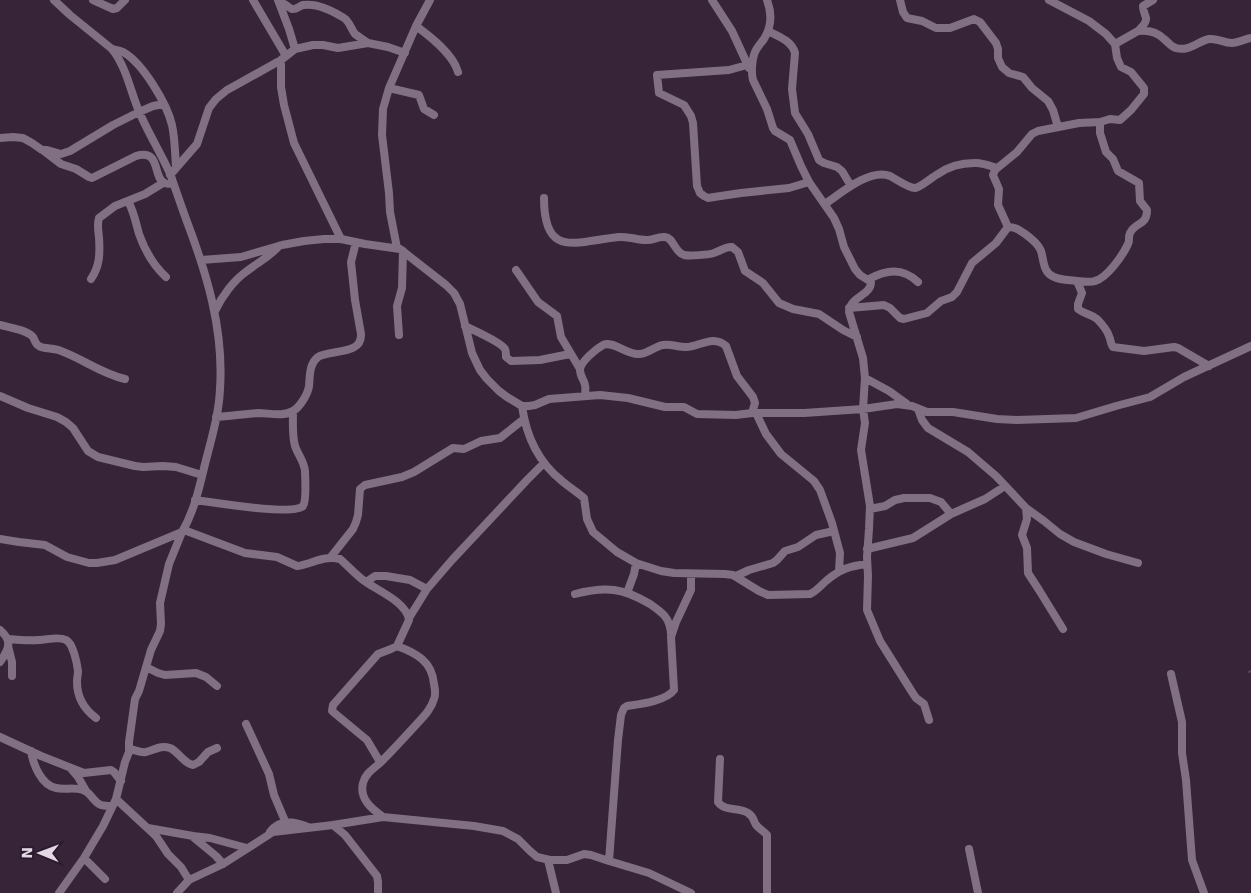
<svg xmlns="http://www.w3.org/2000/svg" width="1251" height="893" font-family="'DejaVu Sans',sans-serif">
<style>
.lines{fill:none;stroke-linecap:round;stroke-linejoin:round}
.stream{stroke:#5c4260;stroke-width:2}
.street{stroke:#816f83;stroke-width:8}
</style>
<rect width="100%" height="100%" fill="#372439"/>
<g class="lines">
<path class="stream" d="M1249,672L1251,671"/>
<path class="street" d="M93,0L113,9L117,8L125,0
M253,0L286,56
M278,0L289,29L295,49
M712,0L732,31L749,68
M767,0C772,13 772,26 764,39C761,43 757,47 755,52C752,59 751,73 753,80L767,109L773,128L775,131L790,140L801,166L809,182L834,218L839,229L844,247L855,269L860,275L871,282C871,296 850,296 849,312L863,358L865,378L863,409L865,423L861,450L870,506L869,529L867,557L868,576L867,610L880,641L912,692L916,698L924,704L929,720
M900,0L903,12L907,18L922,21L936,28H950L974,19L980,22L996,43L998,49V58L1002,67L1009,73L1023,77L1032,88L1048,101L1053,110L1058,127
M279,2C285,3 289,8 292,9C296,10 299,6 303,5C316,3 333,11 344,18C350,22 351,29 355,34C359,37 364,40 368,43
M416,26C431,37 453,54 458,72
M768,31C778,36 792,41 795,53L792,89L795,113L808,134L819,160L824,163L837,167L842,171L851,186
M1138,31C1141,28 1147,23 1146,18C1145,13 1143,12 1143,6L1153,0
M1115,44L1138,31C1147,30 1157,32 1164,39C1168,42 1171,47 1176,48C1189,52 1198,41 1209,39C1217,38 1224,43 1232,43C1238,43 1245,39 1251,38
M112,49C116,50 120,51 123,52C143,63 167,104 172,125C175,139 175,153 176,167
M281,60V87L284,105L294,143L341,239
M747,65L729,70L657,75L659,93L684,105L691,116L693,123L697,186L700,193L704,196L708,198L714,197L741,193L789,188L809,182
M389,88L419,95L424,109L434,115
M0,138L13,137L23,138L32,143L42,150H47L61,154L70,151L113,125L139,112L153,106L164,104
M44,151L61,164L76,169L89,177L92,178L136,156C162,148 152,179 165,183C166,184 172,184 173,184
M170,175L197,144L209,108L216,99L227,90L238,84L281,60L295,49L313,45H323L338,48L368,43L388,47L405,53
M544,198C544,260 577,241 619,237C629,236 637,240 646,240C652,241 658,236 665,237C674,238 674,252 684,255C688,256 710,255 714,253C720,251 726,246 732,247L738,252L745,271L763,283L779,303L793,309L819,314L843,330L857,337
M128,201C134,212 136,223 139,234C145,251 153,265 166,277
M825,204C841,193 870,168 890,176C896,179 908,188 915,188C921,187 932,177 938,174C948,167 962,163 974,163C982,162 990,166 997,168
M1008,227C1012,227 1016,228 1019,230C1026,234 1038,243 1041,251C1044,261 1043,273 1054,277C1061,280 1069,280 1076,281C1083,281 1090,283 1095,281C1107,278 1123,255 1128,244C1130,241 1128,237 1130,233C1136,221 1147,226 1147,210L1140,201L1139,183L1118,171L1113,159L1106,152L1100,133V122
M397,248L390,212L389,193L382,135L383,109L389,88L416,26L430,0
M201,260L241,257L282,245L304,241L324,239H341L365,244L400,249L446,285L454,293L460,304L472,353L480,370L487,379L499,391L507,397L522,406H529L535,405L549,399L600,395L628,398L665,407H684L697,414L736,415L752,413H804L863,409L897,404L912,406L927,412H953L997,419L1017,420L1076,418L1116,406L1150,397L1184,377L1251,346
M516,270L538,302L557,316L561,337L580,369
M91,279C100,266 100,253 99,237C98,230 97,224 99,218L115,206L145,194L163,183
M869,279C886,270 902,267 918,282
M1077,281L1082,293L1078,304V309C1084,314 1091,314 1097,319C1101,323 1107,330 1109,336C1111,340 1110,343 1113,347L1144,351L1174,347L1178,348L1209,366
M849,308L884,305L890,308L900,318L904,319L927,313L941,301L952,297L957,292L972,263L996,243L1008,227L998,205L999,189L993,175L995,170L1017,152L1032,134L1038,131L1079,123L1100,122L1110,119L1120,120L1131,110L1144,94V88L1131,72L1121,67L1117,58L1115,44L1106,34L1089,21L1049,0
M215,311C222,296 234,280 247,271C260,261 268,258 279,246
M0,325C8,327 27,330 33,337C35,340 35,344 39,346C43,349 55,348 61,351C83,359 102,374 125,379
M465,326C473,330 501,342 505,349C506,351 506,354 506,357L511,361L540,360L570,354
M399,335L397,306L402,288L403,251
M865,378L889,391L907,404
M0,396L28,408L57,417L66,422L73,428L88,451L98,457L135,466L143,467L163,466L176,467L202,475
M585,396C585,392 586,388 585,385C584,380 580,376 580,370C580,362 596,349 603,345C613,340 626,355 639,354C648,354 655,346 663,345C671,344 679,347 686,347C699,347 713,334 726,346L737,376L753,397L755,403L752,413
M522,406C526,435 538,462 562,481C569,487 577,492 584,498L587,519L593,532L617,552L636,563L661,571L674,573L725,574L733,575L759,591L768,595L810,594C817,591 821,585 826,581C840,569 850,566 867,564
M918,409L922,420L928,428L968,452L996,476L1026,508L1044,521L1060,534L1074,542L1106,554L1138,563
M756,413L766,434L781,454L814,481L820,490L832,523L840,553L839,571
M216,417C230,416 244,414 258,413C269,413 283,417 293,411C300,407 308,394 309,386C310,376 309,364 318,357C330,349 362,356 361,334L355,300L351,262L356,242
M195,500C211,502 294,516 303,506C307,500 305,478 305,471C304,461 298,455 295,446C292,435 293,423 293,411
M1026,508L1027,519L1022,535L1027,548L1028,573L1039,590L1063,629
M870,509L885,506L895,500L904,498H930L941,502L951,514
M184,530L245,553L277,557L297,566C313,564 322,555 340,559C348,566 355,574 363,580C376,590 407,602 409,620L397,646L391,649L378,654L333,705L332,711L367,740L380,762
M182,532L169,564L160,603L161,624L160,631L151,650L139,691L135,699L129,742V752L125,762L116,799L156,836L168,854L181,867L189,880
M0,539L19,542L45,545L67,557L89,563H97L115,560L182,532C195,510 200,484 206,460C212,437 219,413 220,389C224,330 207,274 186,219C181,205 176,191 171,176C163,157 151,138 142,118C131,96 128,69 112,49L70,15L54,0
M867,549L913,538L951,514L985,499L1005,486
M330,558L353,529L356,522L358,515L360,489L365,485L402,477L414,472L453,448L464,449L481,441L500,438L524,419
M736,576L749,570L773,563L777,560L785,551L798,547L816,535L834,531
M366,582L375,576H386L410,580L427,589
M627,593L634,574L636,563
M575,594C606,586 623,588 650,604C663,613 670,618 671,634
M409,618L427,589L452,560L527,480L544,463
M0,630C13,641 9,649 0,662
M8,639C18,640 29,641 39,640C47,640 58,636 66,640C73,643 77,663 78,671C78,674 77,678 77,682C77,697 84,709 96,718
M8,646L12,662V676
M146,667L158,673L165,675L196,673L206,677L217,686
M1171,674L1182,722V753L1186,780L1192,860L1204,893
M246,724L269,774L274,795L285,821
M0,737L41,756L84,773L111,770L114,772L121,781
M130,749C135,750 141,753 146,752C155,750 160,745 170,748C179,752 183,763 193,765L199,762L208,752L217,748
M31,751C33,764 41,785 56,788C64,790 74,787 83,790C91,792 93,802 101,805C104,806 109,806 112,806
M720,759L718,802C725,812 739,807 748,813C753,816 753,819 755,823C757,828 764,831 767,835V893
M72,770L78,777L86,791
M383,817C372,809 359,799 363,783C365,774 373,769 380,763C392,751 403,739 414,727C422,718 431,710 434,699C436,695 435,689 434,684C432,661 416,653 397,646
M333,825L345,835L377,876L378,882V893
M148,828L193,836L210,838L247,848
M270,832C279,818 295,822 308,827
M193,837L216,856L223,864
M969,849L978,893
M84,858L105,879
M548,860L556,893
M609,861L618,740L621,715L624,708L627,706C640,704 666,701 674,690L671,637L676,622L691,590V574
M59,893L84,858L103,826L116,799
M177,893L189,880L223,864L273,832L333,825L383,817L474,826L503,831L518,839L530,851L537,857L550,860H567L584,854L591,855L609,861L649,873L691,893"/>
</g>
<g transform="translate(40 853) rotate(271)" stroke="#2c1b2f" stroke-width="4" paint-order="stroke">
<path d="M0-4L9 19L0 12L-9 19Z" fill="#e4d8e5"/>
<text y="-8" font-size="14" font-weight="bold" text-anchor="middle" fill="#e4d8e5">N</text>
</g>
</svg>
